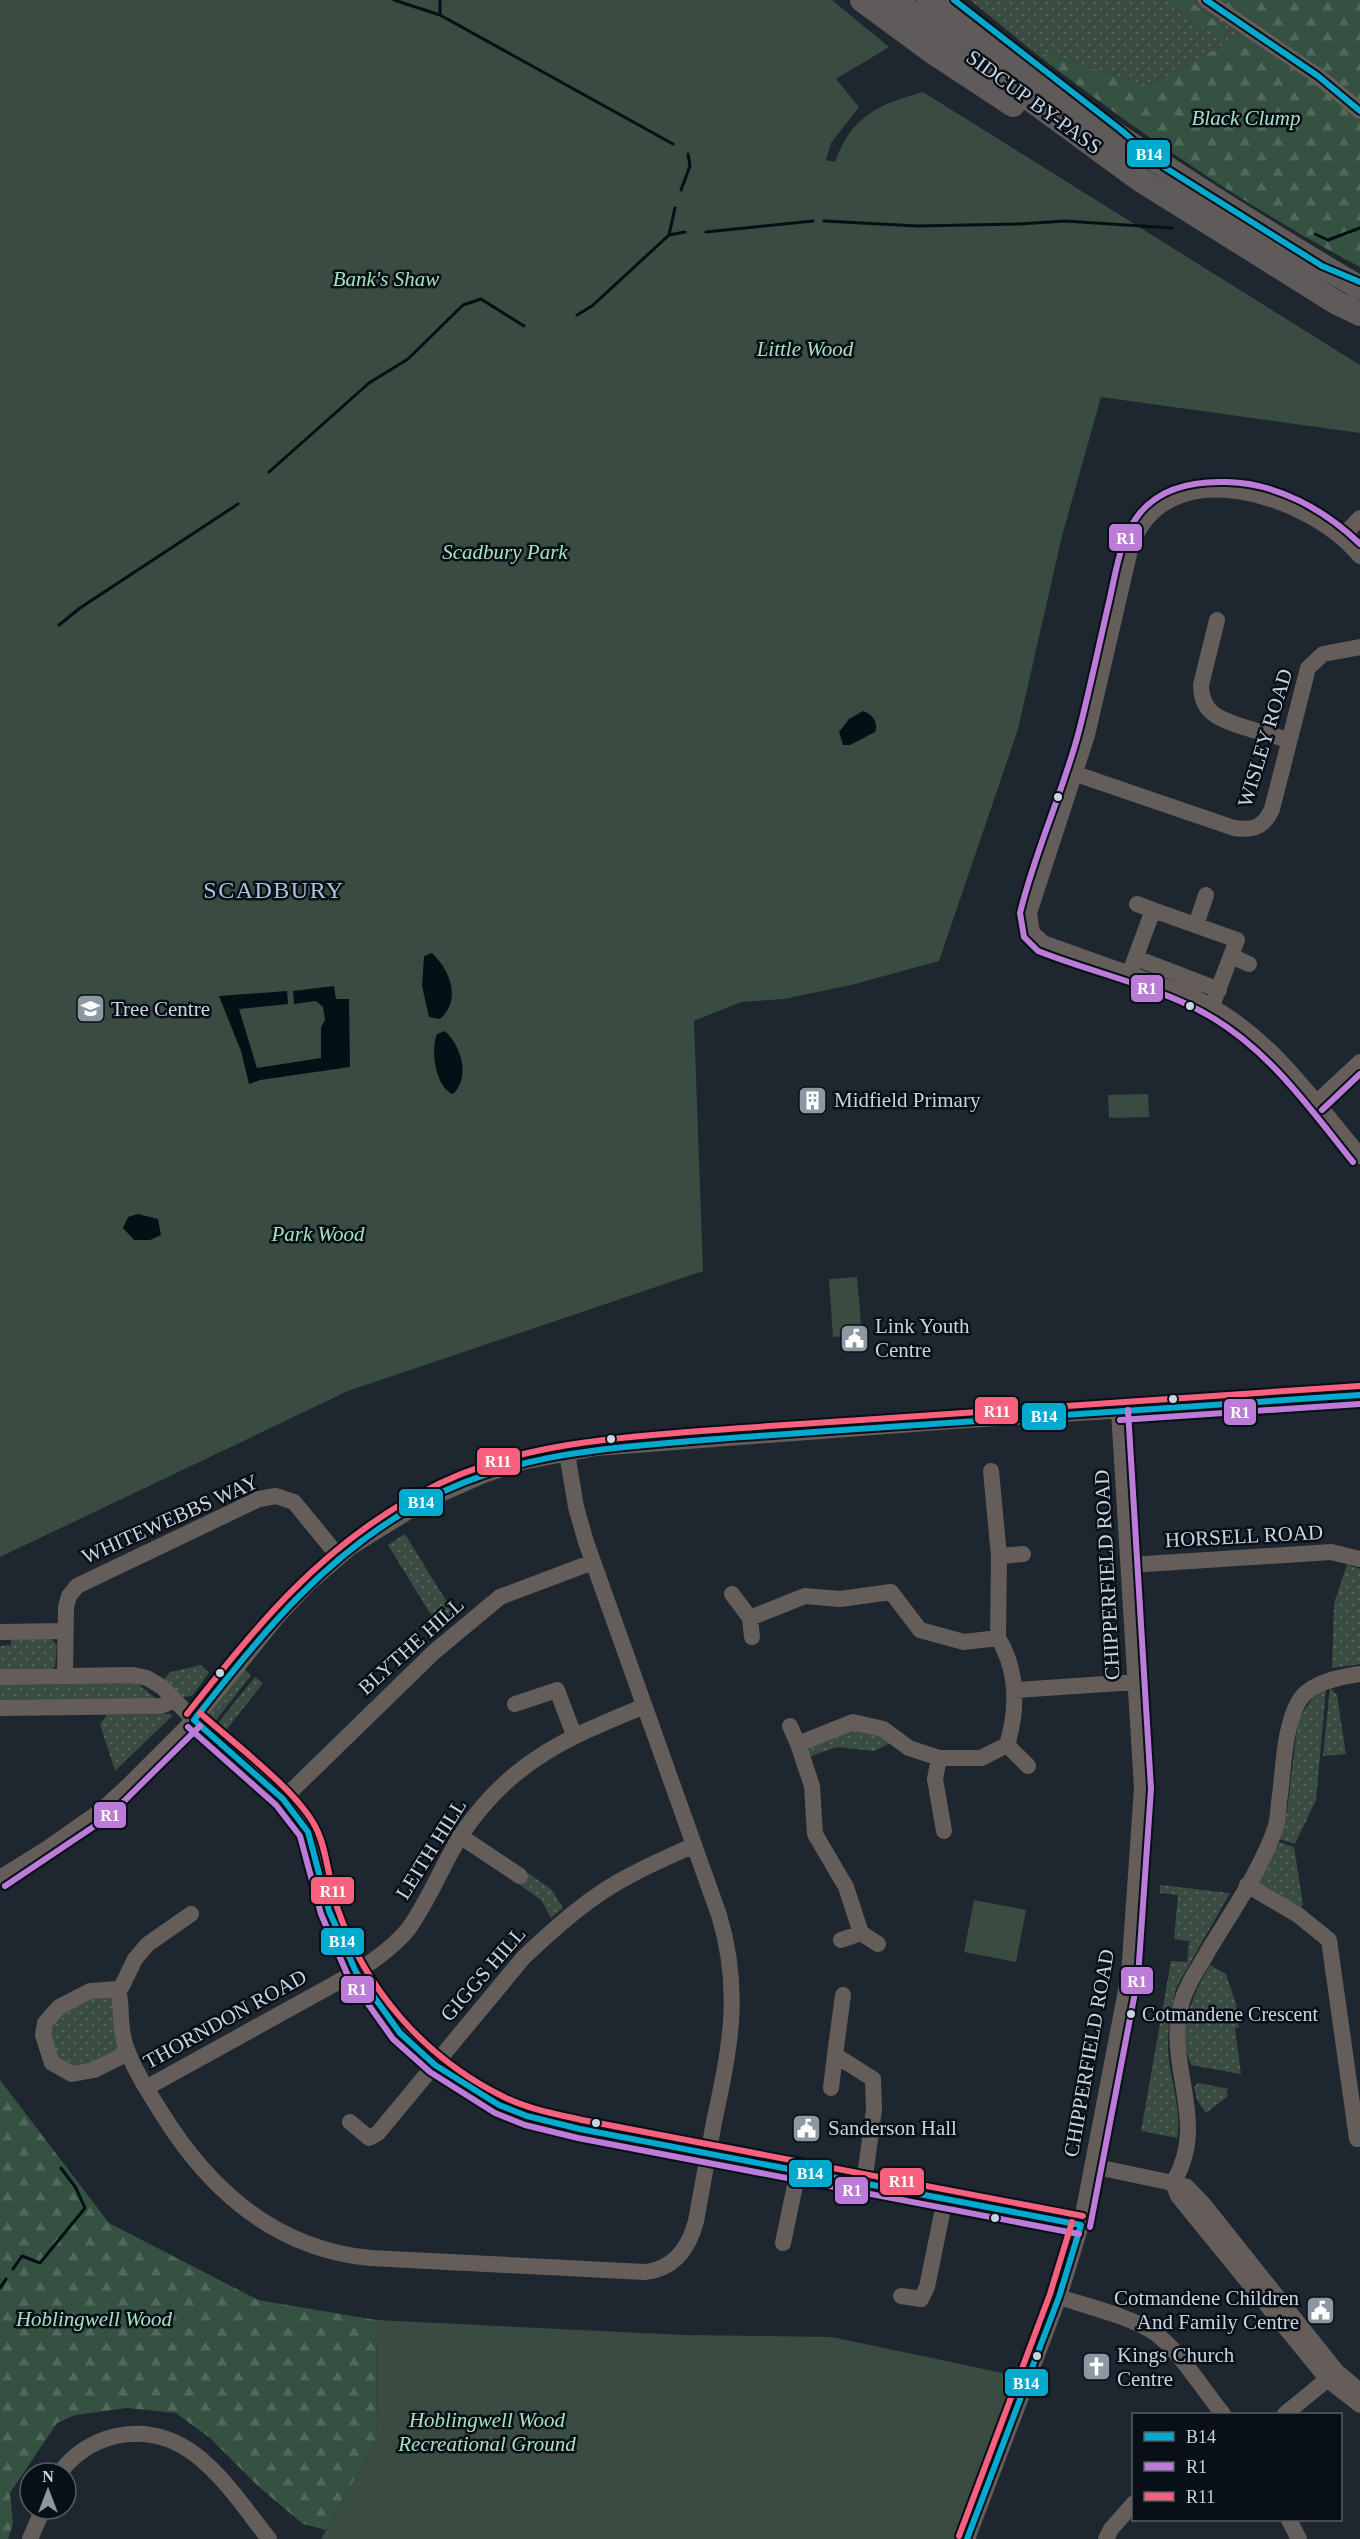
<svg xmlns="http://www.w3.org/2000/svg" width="1360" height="2539" font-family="Georgia,serif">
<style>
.grass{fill:url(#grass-dots)}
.forest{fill:url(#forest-firs)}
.park{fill:#3a4b42}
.water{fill:#031116}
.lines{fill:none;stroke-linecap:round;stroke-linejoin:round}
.stream{stroke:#031116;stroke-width:3}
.minor{stroke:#655d5a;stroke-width:16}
.highway{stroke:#5f5b5b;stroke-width:24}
.bus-1-casing{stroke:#080f17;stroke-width:10}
.bus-2-casing{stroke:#080f17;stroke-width:10}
.bus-3-casing{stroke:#080f17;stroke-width:10}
.bus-1{stroke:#00a9ce;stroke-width:6}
.bus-2{stroke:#bd7bd9;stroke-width:6}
.bus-3{stroke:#f8607d;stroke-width:6}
.bus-dot{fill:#c9d4e0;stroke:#080f17;stroke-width:2}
.labels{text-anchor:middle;stroke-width:5;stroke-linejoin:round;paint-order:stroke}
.bus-label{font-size:20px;fill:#c9d4e0;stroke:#080f17;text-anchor:start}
.street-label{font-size:21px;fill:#c9d4e0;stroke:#080f17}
.park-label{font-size:21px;font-style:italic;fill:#a6e2bd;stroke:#080f17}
.poi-label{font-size:21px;fill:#c9d4e0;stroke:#080f17;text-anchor:start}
.quarter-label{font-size:24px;letter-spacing:1.5px;fill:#adc2d9;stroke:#080f17}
.line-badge{stroke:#080f17;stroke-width:2}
.badge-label{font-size:16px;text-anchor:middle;font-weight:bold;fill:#fff}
</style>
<defs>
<pattern id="grass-dots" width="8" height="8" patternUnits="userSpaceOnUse" patternTransform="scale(1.5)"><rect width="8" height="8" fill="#3a4b42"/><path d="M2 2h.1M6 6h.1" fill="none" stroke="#55645d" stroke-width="1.8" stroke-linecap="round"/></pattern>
<pattern id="forest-firs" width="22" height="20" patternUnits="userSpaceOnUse" patternTransform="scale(1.5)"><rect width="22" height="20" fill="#345141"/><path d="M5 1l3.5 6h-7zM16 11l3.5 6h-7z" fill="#50695c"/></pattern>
</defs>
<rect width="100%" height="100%" fill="#1e2730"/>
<path class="grass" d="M970,0H1203L1244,33L1150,86L1031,50Z
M405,1534L456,1617L439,1628L388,1545Z
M1347,1564L1360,1569V1664L1332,1668L1334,1604Z
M11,1636H48L57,1645L55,1667L52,1669L0,1670V1646L11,1645Z
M201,1665L209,1673L192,1696L183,1697L164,1680L170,1672Z
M244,1669L251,1675L214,1723L206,1717Z
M255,1677L263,1683L224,1733L219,1729L218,1723Z
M0,1683H137L159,1701L0,1705Z
M1330,1687L1337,1695L1346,1754L1323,1756Z
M1326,1689L1316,1800L1295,1844L1279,1839L1287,1811L1298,1720L1313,1697Z
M170,1714L172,1716L115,1771L100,1724L107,1715Z
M853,1726L895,1741L874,1751L837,1747L809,1757L807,1749Z
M1279,1842L1294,1847L1303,1904L1301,1908L1258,1883Z
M528,1873L551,1889L563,1908L551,1918L541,1900L520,1885Z
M1160,1885L1230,1893L1177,1986C1170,2010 1166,2035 1169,2060C1172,2086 1182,2112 1177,2138L1141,2131L1171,1961L1187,1962L1189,1941L1174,1939L1178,1895L1160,1893Z
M1210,1965L1226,1974L1236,2004L1239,2027L1235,2028L1241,2074L1191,2065C1176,2031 1193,1994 1210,1965Z
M113,1997L119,2051L88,2067L61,2066L47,2029L77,1999Z
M1198,2083L1229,2089L1226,2091L1228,2096L1206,2113L1197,2100L1194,2087Z"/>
<path class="forest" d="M1168,0H1189L1227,31L1216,36Z
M1216,0H1360V105Z
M1244,33L1313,80L1360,120V267C1244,206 1135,130 1031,50L1150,86Z
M0,2080L109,2223L258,2300L376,2320L377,2439L326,2530L303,2524L259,2487L210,2438L176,2413L127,2408L75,2415L57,2423L10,2493L13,2524L8,2539H0Z"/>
<path class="park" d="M0,0H832L889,47L836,79L859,107L831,143L826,160L835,162C852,115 878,105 923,92L1360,365V433L1101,397L1062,536L1018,729L939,961L851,985L784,999L741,1002L694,1021L703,1271L348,1391L0,1557Z
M1148,1094L1149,1117L1109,1118L1108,1095Z
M857,1277L862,1335L833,1337L829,1279Z
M974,1900L1026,1910L1016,1962L964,1952Z
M376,2320L683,2335L832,2337L1017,2376L955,2539H321L377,2439Z"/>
<path class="water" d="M863,711C872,714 879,722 875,732L850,745H843L839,732L849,719Z
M432,953C450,970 462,1000 440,1019L429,1017L422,986L424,956Z
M334,986L336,999H349L350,1067L260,1080L249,1084L241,1051L219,996L287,991L288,1004L239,1009L257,1068L321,1058V1027L325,1020L323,1007L316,1001L294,1004L293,991Z
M445,1031C461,1046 471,1076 453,1094C436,1089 430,1049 437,1034Z
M138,1214L158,1219L161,1235L150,1240H134L123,1228L128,1217Z"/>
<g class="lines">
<path class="stream" d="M394,0L440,15
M440,0V15L673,144
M681,190L690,166L688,154
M824,221L918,226L1019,224L1065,221L1172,228
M706,232L813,221
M1315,234L1328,240L1360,228
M669,235L675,208
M577,315L592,306L669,235L685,232
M269,472L369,383L408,359L463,305L481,299L524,326
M59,625L80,608L238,504
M13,2269L22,2256L40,2263L85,2208L76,2188L61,2168
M0,2288L6,2279"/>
<path class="minor" d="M1206,0L1318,76L1360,111
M1342,537L1360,518
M1360,556C1309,494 1162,447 1130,550L1087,735L1029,913L1032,933L1043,943L1191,996C1266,1030 1309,1095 1360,1156
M1217,620L1201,685C1201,697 1205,708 1215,715C1232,726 1269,734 1289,740
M1076,774L1234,828C1253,831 1264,827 1272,809L1308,668L1323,654L1360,647
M1153,910L1237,940L1212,1006
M1196,925L1206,895
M1231,956L1249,964
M1136,958L1219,990
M1132,967L1153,910L1137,904
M1316,1103L1360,1062
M991,1471L999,1556L998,1638
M999,1556L1023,1554
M1130,1565L1331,1552L1360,1559
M732,1594L750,1618L752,1637
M750,1618L805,1596L840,1599L891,1592L920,1630L964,1642L998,1638C1018,1671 1018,1708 1007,1745L981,1758H939L909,1748L883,1729L853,1722L798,1744L790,1726
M0,1632L64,1631
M65,1676L66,1607L69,1596L77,1586L259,1499L276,1496L294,1502L339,1557
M0,1677L133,1675L147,1678L162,1687L194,1720L283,1799L308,1832L329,1911L356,1972L400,2033L435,2065L499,2105L527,2116L580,2129L1081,2225
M1015,1690L1136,1682
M515,1704L557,1690L574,1735
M0,1708L161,1706L175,1700
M798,1744L812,1786L815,1834L846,1887L861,1933L878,1944
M1007,1745L1028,1766
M939,1758L935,1779L944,1831
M283,1799L434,1652L500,1597L593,1562
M460,1836L520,1876
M0,1878L45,1850L102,1810L127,1787L194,1720L278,1616L308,1584L351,1547L427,1500L484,1475L522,1462L596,1448L953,1421L1360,1395
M1247,1885L1298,1915L1329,1940L1357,2139
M841,1940L861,1933
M118,1989C123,2007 118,2025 126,2047C134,2070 148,2091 161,2112C209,2190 275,2249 370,2258L645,2272C674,2269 689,2248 696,2221C702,2188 708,2155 714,2122C730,2048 742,1991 719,1915L586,1542L576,1507L567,1453
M843,1995L835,2055L873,2079L874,2110L864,2183
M128,2053L94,2070L72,2074L52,2063L43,2035L45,2023L59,2007L90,1991L118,1989L122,1986L135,1959L148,1944L191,1914
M146,2088L356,1972C375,1960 395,1946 409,1928C434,1893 447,1851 474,1817C522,1755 575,1735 644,1706
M831,2088L835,2055
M350,2122L369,2138L378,2133L524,1957C556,1927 591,1895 631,1875C651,1864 673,1855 694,1845
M1092,2166L1173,2183C1210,2122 1165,2068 1181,2005C1185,1987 1198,1969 1207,1953C1230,1914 1260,1872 1275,1829C1278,1821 1278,1811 1279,1802C1284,1770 1283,1729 1299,1701C1310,1682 1341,1677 1360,1674
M1173,2183L1178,2196L1328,2380L1360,2405
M1173,2183L1187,2187L1204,2205L1337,2372L1360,2391
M783,2243L798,2171
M901,2296L921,2299L927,2287L945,2199
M1059,2297C1087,2306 1132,2317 1155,2333C1178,2349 1204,2391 1223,2414
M1285,2414L1335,2373
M60,2473C73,2454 94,2441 116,2436C190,2420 229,2489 269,2539
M1289,2520L1299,2539
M30,2539L43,2509
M967,2539L1059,2297L1081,2225L1129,1975L1142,1788L1119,1411
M1106,2539L1111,2529L1134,2503"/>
<path class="highway" d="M862,0L934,53L1013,105
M895,0L1139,179L1337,303L1360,314
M929,0C1066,105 1211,200 1360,288"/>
<defs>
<path id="bus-1" d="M954,0L1121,130L1164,167L1322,266L1360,282
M1206,0L1318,76L1360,111
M194,1720C262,1634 324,1555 422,1502C503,1458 590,1449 680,1442C740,1437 799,1433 858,1429C1025,1418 1193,1406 1360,1395
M194,1720L283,1799L308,1832L329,1911L356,1972L400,2033L435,2065L499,2105L527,2116L580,2129L1081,2225
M967,2539L1059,2297L1081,2225"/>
<path id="bus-2" d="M1322,1110L1360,1074
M1353,1162C1311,1110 1271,1053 1213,1018C1164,988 1093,973 1038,951L1024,937L1020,913C1035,851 1063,792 1079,731C1090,688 1099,645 1109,602C1116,572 1120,537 1140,513C1161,487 1196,481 1227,482C1277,483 1325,510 1360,544
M1120,1420L1360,1404
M188,1727L276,1805L300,1836L321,1914L348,1976L393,2039L430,2072L495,2113L525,2125L578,2138L1079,2234
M5,1886L108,1817L200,1726
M1090,2227L1138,1977L1151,1789L1128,1410"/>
<path id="bus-3" d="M200,1713C232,1742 298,1791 316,1828C327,1849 329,1883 337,1907C365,1990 426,2059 504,2097C528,2109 556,2114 582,2120L1083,2216
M187,1714C256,1627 316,1551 417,1495C497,1450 585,1440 676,1433C737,1428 799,1424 861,1420C1027,1409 1193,1397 1359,1386
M959,2536L1050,2294L1072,2222"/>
</defs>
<use href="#bus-1" class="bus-1-casing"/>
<use href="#bus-2" class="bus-2-casing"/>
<use href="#bus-3" class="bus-3-casing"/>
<use href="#bus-1" class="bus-1"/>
<use href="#bus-2" class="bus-2"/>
<use href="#bus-3" class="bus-3"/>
</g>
<defs>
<symbol id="university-square" viewBox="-11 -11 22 22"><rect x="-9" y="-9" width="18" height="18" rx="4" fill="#8d97a2" stroke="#080f17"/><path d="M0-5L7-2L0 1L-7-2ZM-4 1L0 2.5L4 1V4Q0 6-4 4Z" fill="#fff"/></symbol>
<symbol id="building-square" viewBox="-11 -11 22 22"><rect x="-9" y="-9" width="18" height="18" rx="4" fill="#8d97a2" stroke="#080f17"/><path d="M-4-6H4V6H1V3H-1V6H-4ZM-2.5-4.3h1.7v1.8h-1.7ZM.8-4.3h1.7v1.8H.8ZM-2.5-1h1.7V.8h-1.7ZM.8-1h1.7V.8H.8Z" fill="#fff"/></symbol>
<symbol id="civic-square" viewBox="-11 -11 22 22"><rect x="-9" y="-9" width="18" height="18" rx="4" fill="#8d97a2" stroke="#080f17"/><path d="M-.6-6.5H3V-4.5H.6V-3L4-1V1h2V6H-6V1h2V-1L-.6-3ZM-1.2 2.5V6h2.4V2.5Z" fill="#fff"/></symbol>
<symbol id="church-square" viewBox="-11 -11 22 22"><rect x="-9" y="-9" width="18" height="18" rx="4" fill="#8d97a2" stroke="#080f17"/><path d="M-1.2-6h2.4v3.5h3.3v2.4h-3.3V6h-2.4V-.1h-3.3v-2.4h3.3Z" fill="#fff"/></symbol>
</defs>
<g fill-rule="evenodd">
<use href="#university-square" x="74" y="992" width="33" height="33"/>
<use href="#building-square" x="796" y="1084" width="33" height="33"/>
<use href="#civic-square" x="838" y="1322" width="33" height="33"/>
<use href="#civic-square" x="790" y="2112" width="33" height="33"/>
<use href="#civic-square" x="1304" y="2294" width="33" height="33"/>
<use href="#church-square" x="1080" y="2350" width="33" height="33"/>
</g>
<g class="bus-dot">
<circle cx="1058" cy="797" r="5"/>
<circle cx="1190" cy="1006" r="5"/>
<circle cx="1173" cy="1399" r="5"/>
<circle cx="611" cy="1439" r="5"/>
<circle cx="220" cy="1673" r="5"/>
<circle cx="1131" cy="2014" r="5"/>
<circle cx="596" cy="2123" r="5"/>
<circle cx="995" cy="2218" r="5"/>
<circle cx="1037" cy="2356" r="5"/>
</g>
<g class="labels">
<g class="bus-label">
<text x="1142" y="2021">Cotmandene Crescent</text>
</g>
<g class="street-label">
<text transform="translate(1034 102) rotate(36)" y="7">SIDCUP BY-PASS</text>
<text transform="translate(1265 738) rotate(-73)" y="7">WISLEY ROAD</text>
<text transform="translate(170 1519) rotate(-24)" y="7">WHITEWEBBS WAY</text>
<text transform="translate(1244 1536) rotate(-3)" y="7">HORSELL ROAD</text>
<text transform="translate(1107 1575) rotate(-93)" y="7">CHIPPERFIELD ROAD</text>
<text transform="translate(411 1646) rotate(-42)" y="7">BLYTHE HILL</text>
<text transform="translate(431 1849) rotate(-58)" y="7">LEITH HILL</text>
<text transform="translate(483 1974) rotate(-49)" y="7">GIGGS HILL</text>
<text transform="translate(225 2019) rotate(-29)" y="7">THORNDON ROAD</text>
<text transform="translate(1089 2053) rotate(-80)" y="7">CHIPPERFIELD ROAD</text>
</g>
<g class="park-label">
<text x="1246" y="125">Black Clump</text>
<text x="386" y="286">Bank's Shaw</text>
<text x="805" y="356">Little Wood</text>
<text x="505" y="559">Scadbury Park</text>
<text x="318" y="1241">Park Wood</text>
<text x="94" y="2326">Hoblingwell Wood</text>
<text x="487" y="2427">Hoblingwell Wood<tspan x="487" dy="24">Recreational Ground</tspan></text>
</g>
<g class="poi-label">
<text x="111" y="1016">Tree Centre</text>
<text x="834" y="1107">Midfield Primary</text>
<text x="875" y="1333">Link Youth<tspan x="875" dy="24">Centre</tspan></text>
<text x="828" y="2135">Sanderson Hall</text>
<text x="1299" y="2305" text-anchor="end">Cotmandene Children<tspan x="1299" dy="24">And Family Centre</tspan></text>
<text x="1117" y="2362">Kings Church<tspan x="1117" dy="24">Centre</tspan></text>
</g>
<g class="quarter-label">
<text x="274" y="898">SCADBURY</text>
</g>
</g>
<g class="line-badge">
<rect x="1126" y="139" width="45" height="29" rx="6" fill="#00a9ce"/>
<rect x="1108" y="523" width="35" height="29" rx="6" fill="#bd7bd9"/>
<rect x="1130" y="974" width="34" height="29" rx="6" fill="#bd7bd9"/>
<rect x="974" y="1396" width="45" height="29" rx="6" fill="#f8607d"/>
<rect x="1223" y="1398" width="34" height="28" rx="6" fill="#bd7bd9"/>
<rect x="1021" y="1402" width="46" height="29" rx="6" fill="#00a9ce"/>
<rect x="476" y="1447" width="45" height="29" rx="6" fill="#f8607d"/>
<rect x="398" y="1488" width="46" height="29" rx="6" fill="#00a9ce"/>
<rect x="93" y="1801" width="34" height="28" rx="6" fill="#bd7bd9"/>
<rect x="310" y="1876" width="45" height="29" rx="6" fill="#f8607d"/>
<rect x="320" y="1927" width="45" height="29" rx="6" fill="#00a9ce"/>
<rect x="1120" y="1966" width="34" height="29" rx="6" fill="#bd7bd9"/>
<rect x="340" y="1975" width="35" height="29" rx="6" fill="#bd7bd9"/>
<rect x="788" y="2159" width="45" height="29" rx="6" fill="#00a9ce"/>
<rect x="879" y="2167" width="46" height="29" rx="6" fill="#f8607d"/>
<rect x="834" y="2176" width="35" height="29" rx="6" fill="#bd7bd9"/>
<rect x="1004" y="2368" width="45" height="29" rx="6" fill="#00a9ce"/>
</g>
<g class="badge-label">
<text x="1149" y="160">B14</text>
<text x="1126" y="544">R1</text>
<text x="1147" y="994">R1</text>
<text x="997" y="1417">R11</text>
<text x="1240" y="1418">R1</text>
<text x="1044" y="1422">B14</text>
<text x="498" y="1467">R11</text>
<text x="421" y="1508">B14</text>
<text x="110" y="1821">R1</text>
<text x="333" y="1897">R11</text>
<text x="342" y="1947">B14</text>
<text x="1137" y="1987">R1</text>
<text x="357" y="1995">R1</text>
<text x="810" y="2179">B14</text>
<text x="902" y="2187">R11</text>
<text x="852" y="2196">R1</text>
<text x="1026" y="2389">B14</text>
</g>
<rect x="1132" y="2413" width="210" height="108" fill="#080f17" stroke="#555e67" stroke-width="1.5"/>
<rect x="1144" y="2432" width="30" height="9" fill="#00a9ce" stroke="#555e67" stroke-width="1.5"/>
<text x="1186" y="2443" font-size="18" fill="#c9d4e0">B14</text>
<rect x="1144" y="2462" width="30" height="9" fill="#bd7bd9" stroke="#555e67" stroke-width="1.5"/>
<text x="1186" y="2473" font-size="18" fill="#c9d4e0">R1</text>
<rect x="1144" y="2492" width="30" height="9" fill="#f8607d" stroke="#555e67" stroke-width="1.5"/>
<text x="1186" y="2503" font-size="18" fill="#c9d4e0">R11</text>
<g transform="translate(48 2491)"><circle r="28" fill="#080f17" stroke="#555e67" stroke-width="1.5"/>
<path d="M0-4.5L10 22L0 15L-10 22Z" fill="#8d97a2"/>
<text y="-9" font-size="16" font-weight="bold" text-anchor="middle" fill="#c9d4e0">N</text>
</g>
</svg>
